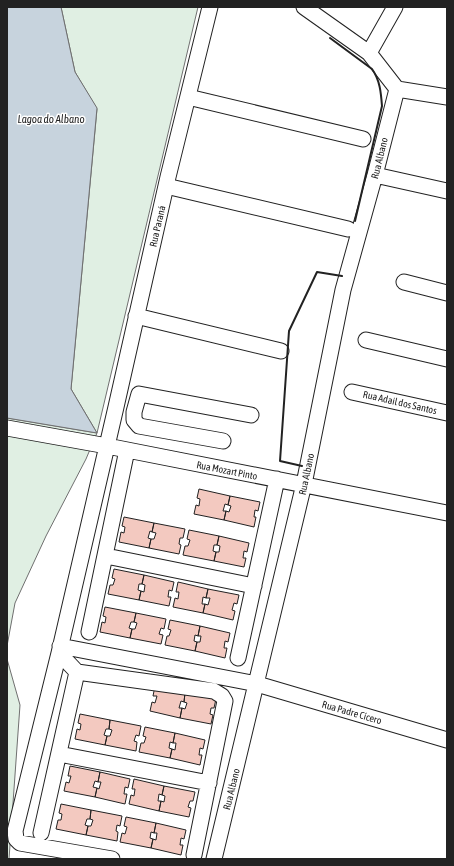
<svg xmlns="http://www.w3.org/2000/svg" width="454" height="866" font-family="'Asap Condensed',sans-serif">
<style>
.green{fill:#e0efe3;stroke:#6f6f6f}
.water{fill:#c7d3dd;stroke:#6f6f6f}
.building{fill:#f3c9c0;stroke:#222}
.lines{fill:none;stroke-linecap:round;stroke-linejoin:round}
.minor-casing{stroke:#222;stroke-width:17}
.minor{stroke:#fff;stroke-width:15}
.wall{stroke:#222;stroke-width:2}
.labels{text-anchor:middle;stroke-width:3;stroke-linejoin:round;paint-order:stroke}
.street-label{font-size:10px;fill:#222;stroke:#fff}
.water-label{font-size:11px;font-style:italic;fill:#222;stroke:#fff}
</style>
<rect width="100%" height="100%" fill="#fff"/>
<path class="green" d="M61,7H198L97,433L86,459L46,536L15,603L7,646V418L97,433L71,389L97,109L75,72Z
M7,659L20,705L9,859H7Z"/>
<path class="water" d="M7,7H61L75,72L97,108L71,389L97,433L7,418Z"/>
<path class="building" d="M199,489L230,496L228,505L225,504L223,511H226L224,520L194,514L196,505L199,506L200,499L197,498Z
M230,496L260,502L258,511L255,510L254,517H256L254,527L224,520L226,511L229,512L231,506L228,505Z
M124,517L154,523L152,532L150,531L148,538L151,539L149,548L119,542L121,532L124,533L125,527L122,526Z
M154,523L185,529L183,538H180L179,544L181,545L179,554L149,548L151,539H154L156,533L152,532Z
M189,530L219,536L217,545H214L213,551L216,552L214,561L183,555L185,546H188L190,540L187,539Z
M219,536L249,543L247,552L244,551L243,558H246L244,567L214,561L216,552H219L220,546L217,545Z
M114,569L144,575L142,584H139L138,590L141,591L139,600L108,594L110,585H113L115,579L112,578Z
M144,575L174,582L172,591L169,590L168,597H171L169,606L139,600L141,591L144,592L145,585L142,584Z
M178,582L208,589L206,598L203,597L202,604H205L203,613L173,607L175,598L178,599L179,592H176Z
M208,589L239,595L237,604L234,603L232,610L235,611L233,620L203,613L205,604L208,605L210,598H206Z
M105,607L136,613L134,622H131L129,628L132,629L130,638L100,632L102,622L105,623L106,617L103,616Z
M136,613L166,619L164,629L161,628L159,634L163,635L161,644L130,638L132,629H135L137,623L134,622Z
M170,620L200,626L198,636L195,635L194,641L197,642L195,651L165,645L167,636H169L171,630L168,629Z
M200,626L230,633L228,642L225,641L224,648H227L225,658L195,651L197,642H200L201,636H198Z
M155,686L185,693L184,702L181,701L179,708H182L180,718L150,711L152,702L155,703L157,696H153Z
M185,693L216,699L214,708H211L210,714L213,715L211,724L180,718L182,708L185,709L187,703L184,702Z
M80,714L110,720L109,729H106L104,735L107,736L105,745L75,739L77,729L80,730L81,724L78,723Z
M110,720L141,726L139,736L136,735L134,741L137,742L136,751L105,745L107,736H110L112,730L109,729Z
M145,727L175,733L173,743L170,742L169,748L172,749L170,758L139,752L141,743H144L146,737L143,736Z
M175,733L205,740L203,749L200,748L199,755H202L200,765L170,758L172,749L175,750L176,743H173Z
M70,766L100,772L98,782L95,781L93,787L97,788L95,797L64,791L66,782L69,783L71,776H68Z
M100,772L130,779L128,788L125,787L124,794H127L125,804L95,797L97,788L99,789L101,782H98Z
M134,779L164,786L162,795L159,794L158,801H161L159,811L129,804L131,795L134,796L135,789H132Z
M164,786L195,792L193,801H190L188,807L191,808L189,817L159,811L161,801L164,802L165,796L162,795Z
M61,804L91,810L90,819H87L85,825L88,826L86,835L56,829L58,820H61L62,814L59,813Z
M91,810L122,816L120,826L117,825L116,831L118,832L117,841L86,835L88,826H91L93,820L90,819Z
M126,817L156,823L154,833L151,832L150,838L153,839L151,848L120,842L122,833L125,834L127,827L124,826Z
M156,823L186,830L184,839L181,838L180,845H183L181,855L151,848L153,839L156,840L157,833H154Z"/>
<g class="lines">
<defs>
<path id="minor" d="M304,7L369,53L397,89L447,97
M369,53L395,7
M188,97L363,139
M375,175L447,191
M166,186L348,229
M404,282L447,293
M136,316L281,351
M366,340L447,359
M352,392L447,413
M7,428L107,446L447,513
M223,441L139,426L134,420V412L139,394L251,415
M106,556L254,586
M89,632L127,450
M60,646L257,684L447,740
M238,658L277,479
M77,672L214,691L222,696L225,701L194,855
M59,754L209,783
M41,833L77,672L59,653
M112,859L20,843L16,839L15,831L59,653L116,407L168,177L210,7
M214,859L304,484L343,290L375,175L397,89"/>
</defs>
<use href="#minor" class="minor-casing"/>
<use href="#minor" class="minor"/>
<path class="wall" d="M330,38L372,69C380,80 381,93 382,106L355,221
M302,466L280,461L289,331L317,272L342,276"/>
</g>
<g class="labels">
<g class="street-label">
<text transform="translate(379 158) rotate(-76)" y="4">Rua Albano</text>
<text transform="translate(157 226) rotate(-77)" y="4">Rua Paraná</text>
<text transform="translate(400 402) rotate(13)" y="4">Rua Adail dos Santos</text>
<text transform="translate(227 470) rotate(11)" y="4">Rua Mozart Pinto</text>
<text transform="translate(306 474) rotate(-78)" y="4">Rua Albano</text>
<text transform="translate(352 712) rotate(16)" y="4">Rua Padre Cícero</text>
<text transform="translate(231 789) rotate(-76)" y="4">Rua Albano</text>
</g>
<g class="water-label">
<text x="51" y="123">Lagoa do Albano</text>
</g>
</g>
<rect width="454" height="866" fill="none" stroke="#222222" stroke-width="16"/>
</svg>
